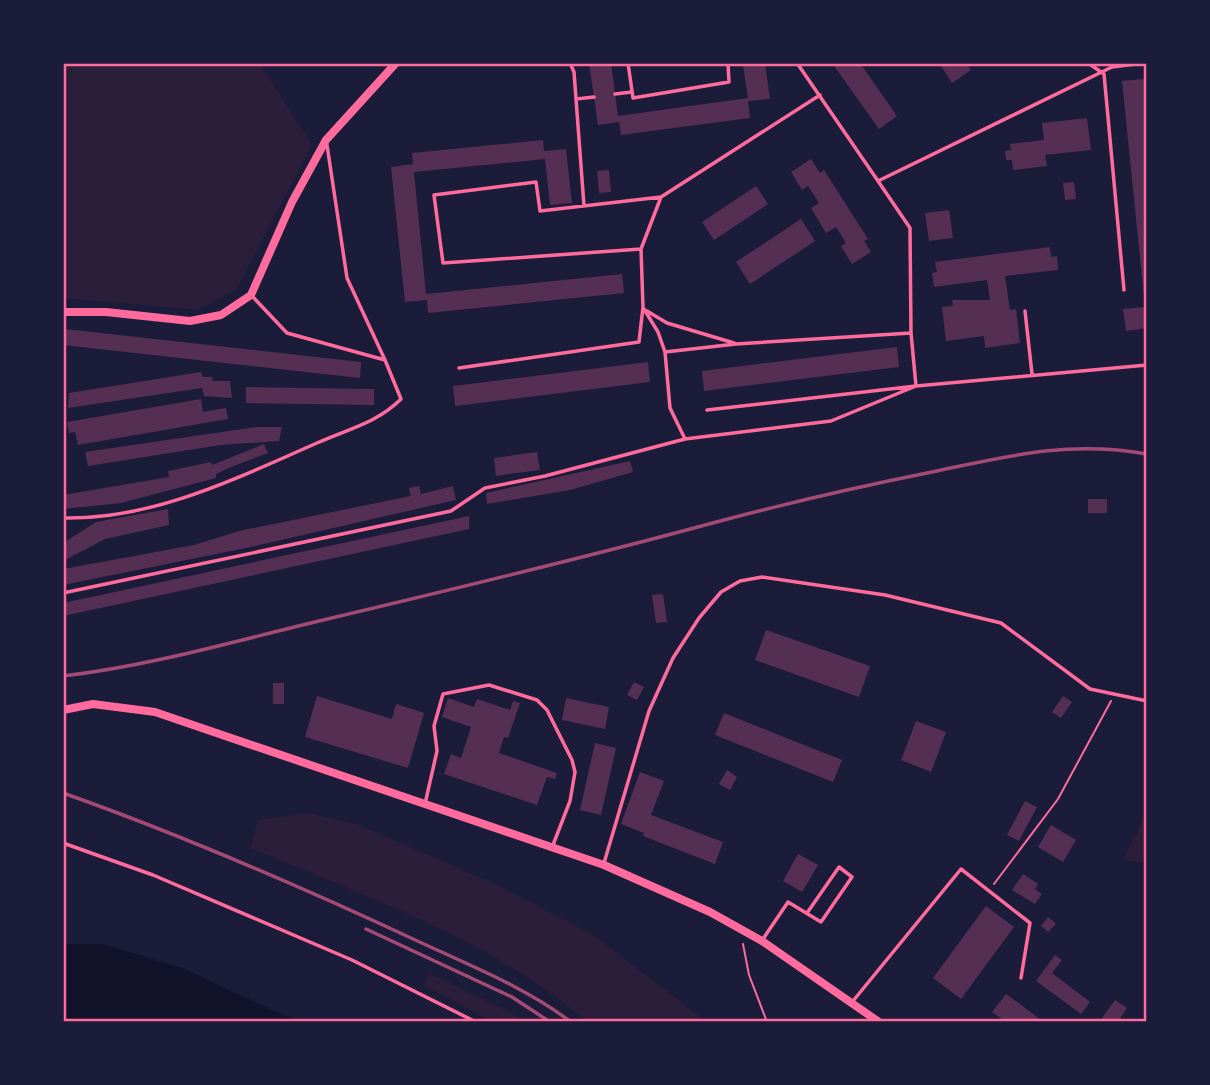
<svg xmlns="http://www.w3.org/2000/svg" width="1210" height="1085" font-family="Lato,sans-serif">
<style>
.green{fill:#2a1e3b}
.water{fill:#12122b}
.building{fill:#542f53}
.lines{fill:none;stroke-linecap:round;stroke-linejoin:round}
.path{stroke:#ff6b9d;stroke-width:2}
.service{stroke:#ff6b9d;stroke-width:3.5}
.tertiary{stroke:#ff6b9d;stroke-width:8}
.rail{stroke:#a44b75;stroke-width:3.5}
.neatline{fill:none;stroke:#ff6b9d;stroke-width:2.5}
</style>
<rect width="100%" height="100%" fill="#1b1b3a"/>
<path class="green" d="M63,63H260L312,145L236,290L198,310L63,298Z
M1147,805V863L1122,860L1137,833Z
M308,813L360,825L493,883L591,933L707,1022H587C490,938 366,897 250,848L258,820Z
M429,973L514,1014L527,1022H493L424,986Z"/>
<path class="water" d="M63,944H103L182,968L298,1022H63Z"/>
<path class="building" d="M589,63H611L618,116L748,98L743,65L758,63H765L770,99L748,101L750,118L621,135L619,122L598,125Z
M832,63H860L897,116L879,129Z
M939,63H966L971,70L952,83Z
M1144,79L1147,112V328L1126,331L1123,309L1145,307L1122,81Z
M1087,118L1091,150L1045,155L1047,166L1013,170L1012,160H1006L1005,151L1011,150L1010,144L1044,140L1042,123Z
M543,140L544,151L566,149L572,203L550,205L545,159L414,172L426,294L622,274L624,293L428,313L427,300L405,302L391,167L413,164L412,153Z
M811,159L820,173L824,170L868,239L864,241L871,252L852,264L841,246L846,243L836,227L826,233L811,208L819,203L808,186L802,190L791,172Z
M609,170L611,192L599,193L597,171Z
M1074,182L1076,199L1065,200L1063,183Z
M756,186L768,204L714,240L702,222Z
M949,210L953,238L929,241L925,213Z
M801,219L815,241L750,284L736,262Z
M1050,247L1051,257L1057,256L1058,270L1005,276L1010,310L1016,309L1020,343L985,348L984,336L946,341L942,307L953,306L952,300H990L987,280L934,287L932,273L937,272L935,262Z
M65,329L361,362L360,378L63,345Z
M897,347L899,367L704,391L702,371Z
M648,362L650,382L455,406L453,386Z
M201,372L203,377H212L213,381H230L232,398L204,396L202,388L68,408L69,393Z
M246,387L374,389V405L246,403Z
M201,399L203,412L226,408L228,419L78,445L75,432L69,433L67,422Z
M256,427H282L279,441L220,445L88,466L85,452Z
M264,444L268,453L231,467L216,474V478L121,503L63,509V495L169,477L168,471L211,462L212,465Z
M537,452L540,470L496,476L494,458Z
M630,461L633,472L570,490L487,504L486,493Z
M419,486L421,494L453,486L456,500L246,548L63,585V569L194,545L239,531L411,496L409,488Z
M1088,499H1107V513H1088Z
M168,509L169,525L105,539L63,561V543L96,522Z
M469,516V529L63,616V603Z
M663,594L667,622L656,623L652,595Z
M766,630L870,666L859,697L755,660Z
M634,682L644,687L637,700L627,695Z
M273,683H284V704H273Z
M317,696L392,719L396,704L424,713L408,768L305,737Z
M1063,696L1072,702L1061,718L1052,712Z
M448,698L474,707L477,699L510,710L513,701L520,703L508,738L504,737L499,753L557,773L555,779L547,777L537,805L444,774L451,754L461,758L471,727L442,717Z
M566,698L609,707L605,729L562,720Z
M724,713L842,760L833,782L715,735Z
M916,721L946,732L931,772L901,760Z
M595,743L616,748L601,815L580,810Z
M727,770L737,777L730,790L719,784Z
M640,772L664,781L651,815L723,842L715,864L643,836L644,833L621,824Z
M1025,801L1037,807L1019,841L1007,835Z
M1051,825L1076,840L1063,862L1038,847Z
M798,854L818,865L802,892L783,881Z
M1023,874L1038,884L1035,889L1042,894L1035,904L1012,890Z
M986,906L1014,927L961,999L933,978Z
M1048,917L1056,924L1048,932L1041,926Z
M1055,955L1062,960L1052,973L1090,1002L1081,1014L1036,981Z
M1006,994L1044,1022H1006L992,1012Z
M1115,1000L1127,1008L1118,1022H1099Z"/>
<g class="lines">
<path class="path" d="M994,884L1058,799L1111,701
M743,944L749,975L767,1022"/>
<path class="service" d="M570,63L574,72L584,206
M628,63L633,98L729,82L728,63
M797,63L878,181
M1088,63L1104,74L1124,290
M615,94L632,92
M576,99L594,97
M327,145L347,278L385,360
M641,249L443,263L434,195L536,182L540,211L661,197
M644,309L658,332L665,352L670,408L685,439
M647,311L667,323L734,343
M1025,311L1032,374
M665,352L736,344L911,333
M459,368L639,342L643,307L641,249L661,197L820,95
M707,410L916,386L911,333L910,228L878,181L1112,67L1144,63
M63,518C153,520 237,478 317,443C348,429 377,423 401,399L385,360L287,333L252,296
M63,593L451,511L485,488L545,476L685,439L831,421L916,386L1147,365
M425,804L437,751L434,726L443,694L489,685L537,700L547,710L572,760L575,772L570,801L553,845
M63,843L153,875L352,960L476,1022
M604,863L649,711L673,658L699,618L721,592L740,581L762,577L885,595L1001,623L1090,689L1147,701
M763,939L788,902L821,922L852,877L839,867L807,913
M853,1001L961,869L1030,923L1021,978"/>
<path class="tertiary" d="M63,312H106L190,321L221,315L251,295L292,202L326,140L396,63
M63,710L93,704L155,712L604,865L710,912L762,941L879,1022"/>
<path class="rail" d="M63,676C150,666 235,641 319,621C450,590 580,559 709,524C783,504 857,487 932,472C1008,456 1069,440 1147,454
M63,793C182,835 297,885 411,938C464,963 524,986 571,1022
M366,929L512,997L550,1022"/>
</g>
<rect width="1210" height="1085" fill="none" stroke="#1b1b3a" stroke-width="130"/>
<rect x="65" y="65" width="1080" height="955" class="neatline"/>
</svg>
